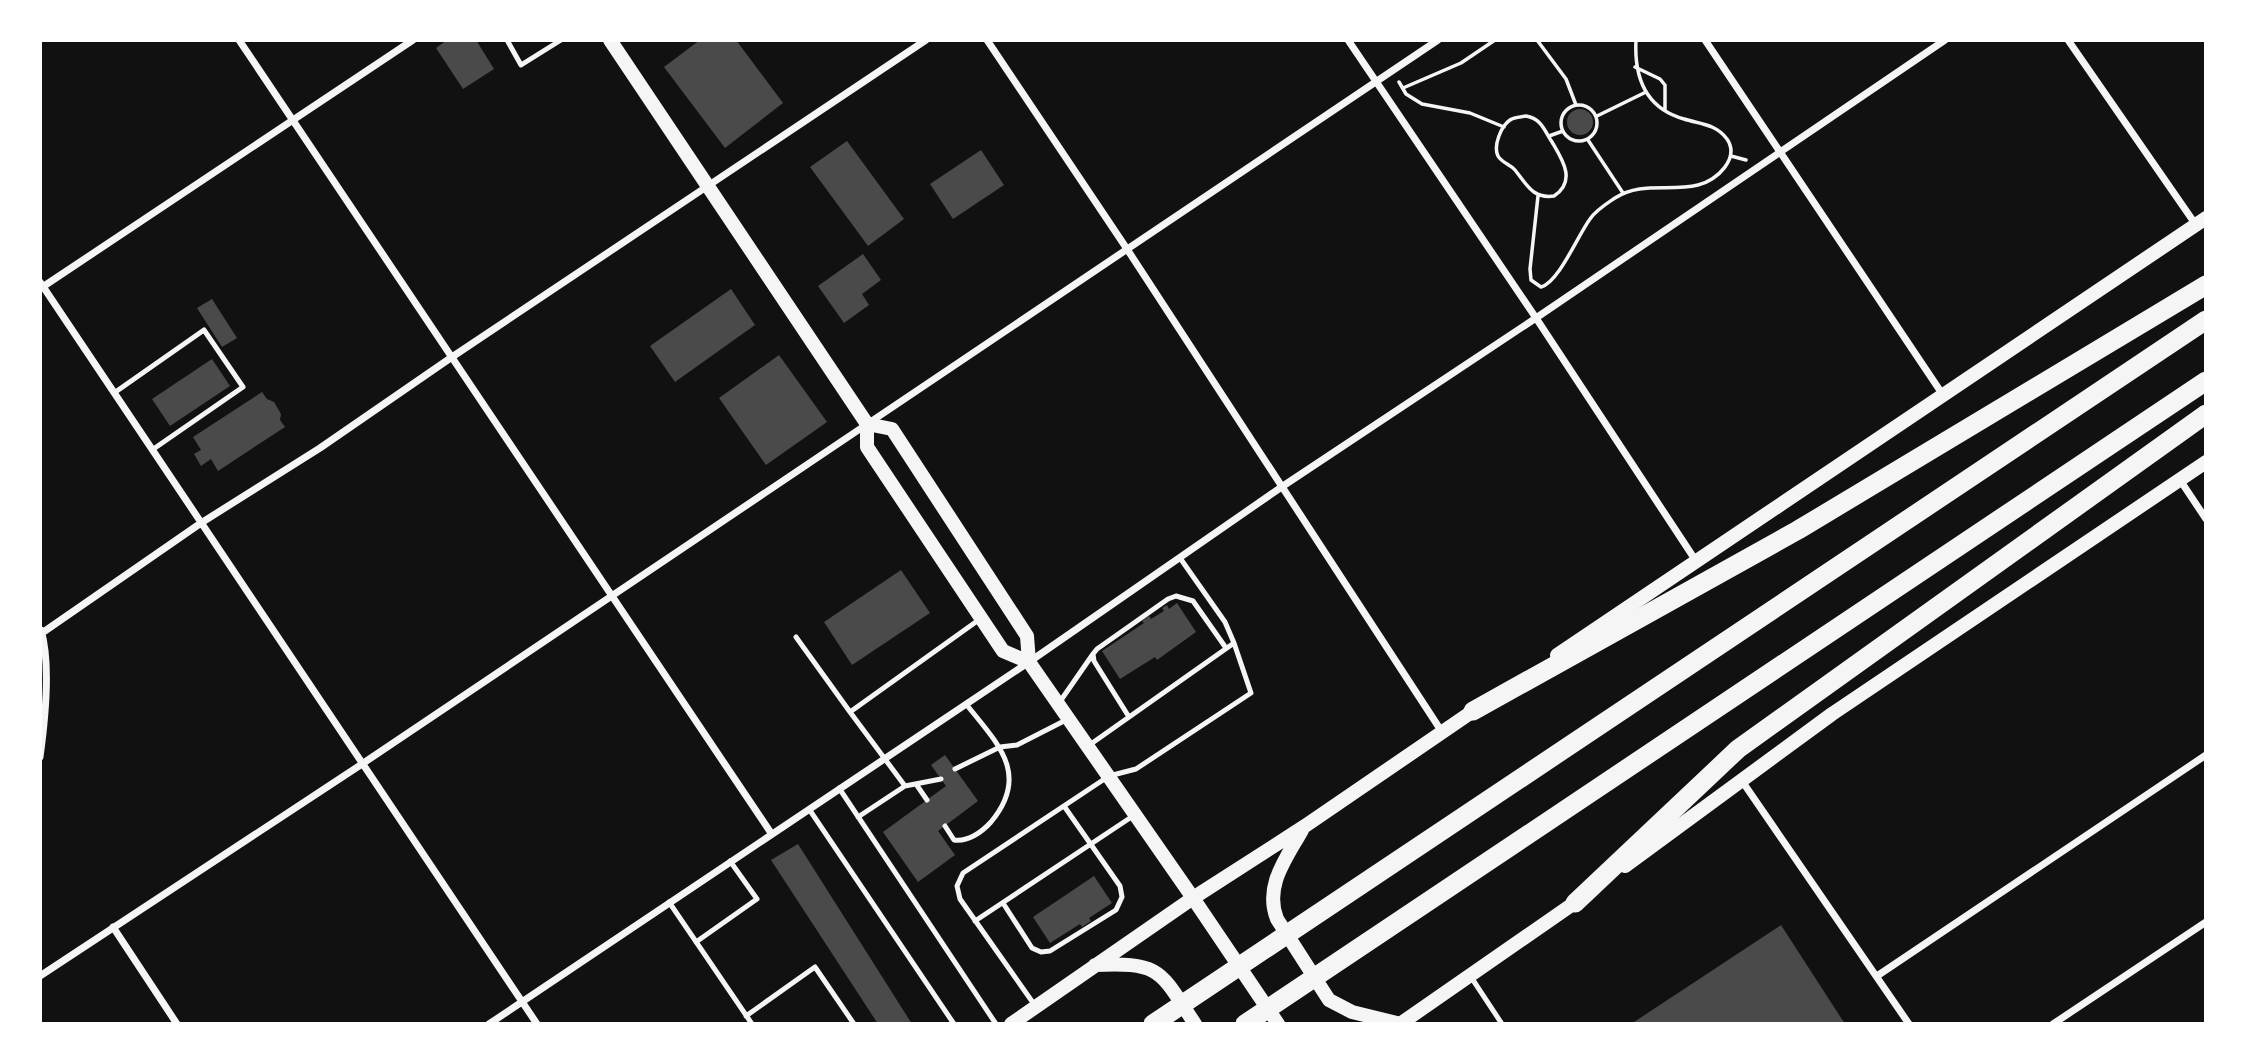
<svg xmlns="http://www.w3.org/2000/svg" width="2246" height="1064" font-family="'Libre Baskerville',serif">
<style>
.building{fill:#4a4a4a}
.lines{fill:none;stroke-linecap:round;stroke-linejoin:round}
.path{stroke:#f5f5f5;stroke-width:3.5}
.service{stroke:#f5f5f5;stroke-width:5}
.minor{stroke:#f5f5f5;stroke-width:7}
.secondary{stroke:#f5f5f5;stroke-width:14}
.motorway{stroke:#f5f5f5;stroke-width:19}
</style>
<rect width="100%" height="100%" fill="#111"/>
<path class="building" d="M447,40H476L494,69L463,89L436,48Z
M700,40H736L783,103L725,148L664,67Z
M1567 122a13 13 0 1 1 26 0a13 13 0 1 1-26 0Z
M847,141L904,219L868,246L810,167Z
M981,150L1004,185L953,219L930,184Z
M863,254L881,280L862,294L869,305L844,323L818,286Z
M731,289L755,325L675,382L650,346Z
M212,299L237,338L222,347L197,308Z
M779,355L827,422L766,465L719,398Z
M212,359L230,386L170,426L152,399Z
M262,392L267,399L274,402L281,414L280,420L285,427L218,471L211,459L201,466L194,454L201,450L193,437Z
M901,570L930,613L852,665L824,622Z
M1177,603L1196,632L1157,660L1155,657L1120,679L1102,651L1144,623L1142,621L1149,616L1151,619L1164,611L1162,608L1167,605L1169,609Z
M945,755L978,801L938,831L955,855L918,882L883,832L946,786L931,765Z
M798,844L912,1024H878L771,860Z
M1094,876L1112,903L1089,918L1091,921L1082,927L1080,924L1050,943L1033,917Z
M1781,925L1845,1024H1631Z"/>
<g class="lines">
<path class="path" d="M1537,40L1566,79L1576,105
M1635,67L1660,79L1665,85V110
M1399,82L1406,94L1422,104L1470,113L1504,127
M1403,88L1461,63L1495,40
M1561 123a18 18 0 1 1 36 0a18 18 0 1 1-36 0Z
M1526,116C1542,119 1544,130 1552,142C1562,159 1577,181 1554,196C1533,199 1527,185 1515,170C1510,164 1502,163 1498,156C1493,146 1501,126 1510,120C1514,117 1521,117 1526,116Z
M1597,116L1646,92
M1549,136L1563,131
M1588,140L1623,193
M1731,156L1746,160
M1538,196L1530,269L1531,280L1541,287C1559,282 1578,235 1590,219C1596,210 1606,204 1615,198C1641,181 1670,192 1698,185C1717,181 1740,158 1727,139C1716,124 1700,124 1684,119C1645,108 1634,77 1636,40"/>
<path class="service" d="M507,40L521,65L561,40
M114,393L204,330L243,387L152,450
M796,637L850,712
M1059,703L1093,654
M1129,717L1094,661L1093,654L1097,649L1168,599L1176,596L1193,601L1226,648
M1088,746L1234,643L1225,622L1180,558
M955,769L1000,747L1017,745L1066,720
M916,784L927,800
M905,786L850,712L980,619
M839,788L996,1024
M809,809L954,1024
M858,817L905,786L941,779
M945,826L954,840C968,842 982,832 991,822C1031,774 997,743 966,704
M669,902L752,1024
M1003,903L1032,948L1041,952L1050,951L1116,910L1122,897L1120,886L1064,806
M975,921L1133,816
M696,942L757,899L730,861
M1471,977L1502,1024
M1036,1007L960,899L957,886L963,873L1109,776L1136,769L1251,693L1234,643
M746,1016L815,967L854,1024"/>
<path class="minor" d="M239,40L771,833
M987,40L1127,249L1442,732
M1348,40L1536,318L1696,561
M1705,40L1943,395
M2068,40L2196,225
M40,282L537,1024
M41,288L413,40
M2180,480L2206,519
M42,633L201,523L320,448L452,357L926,40
M40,757C45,721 51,664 41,630
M1742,781L1909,1024
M113,927L177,1024
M40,976L362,764L1438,40
M1877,976L2206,755
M489,1024L1029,662L1283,486L1536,318L1945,40
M2053,1024L2206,922"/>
<path class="secondary" d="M610,40L867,424V447L1003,651L1029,662
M867,424L892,429L1027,636L1029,662L1193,898L1278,1024
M1557,655L2206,218
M1302,830C1286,859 1264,886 1277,919L1329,1000L1352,1012L1401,1024
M1625,866L1832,714L2206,462
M1095,965C1162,962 1160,971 1195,1024
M1011,1024L1193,898L1305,826L1479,707
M1400,1024L1583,897"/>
<path class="motorway" d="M1473,711L1798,530L2206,285
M1575,903L1738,749L2206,414
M1153,1024L2206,320
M1245,1024L2206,381"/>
</g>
<rect width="2246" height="1064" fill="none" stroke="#ffffff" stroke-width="84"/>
</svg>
